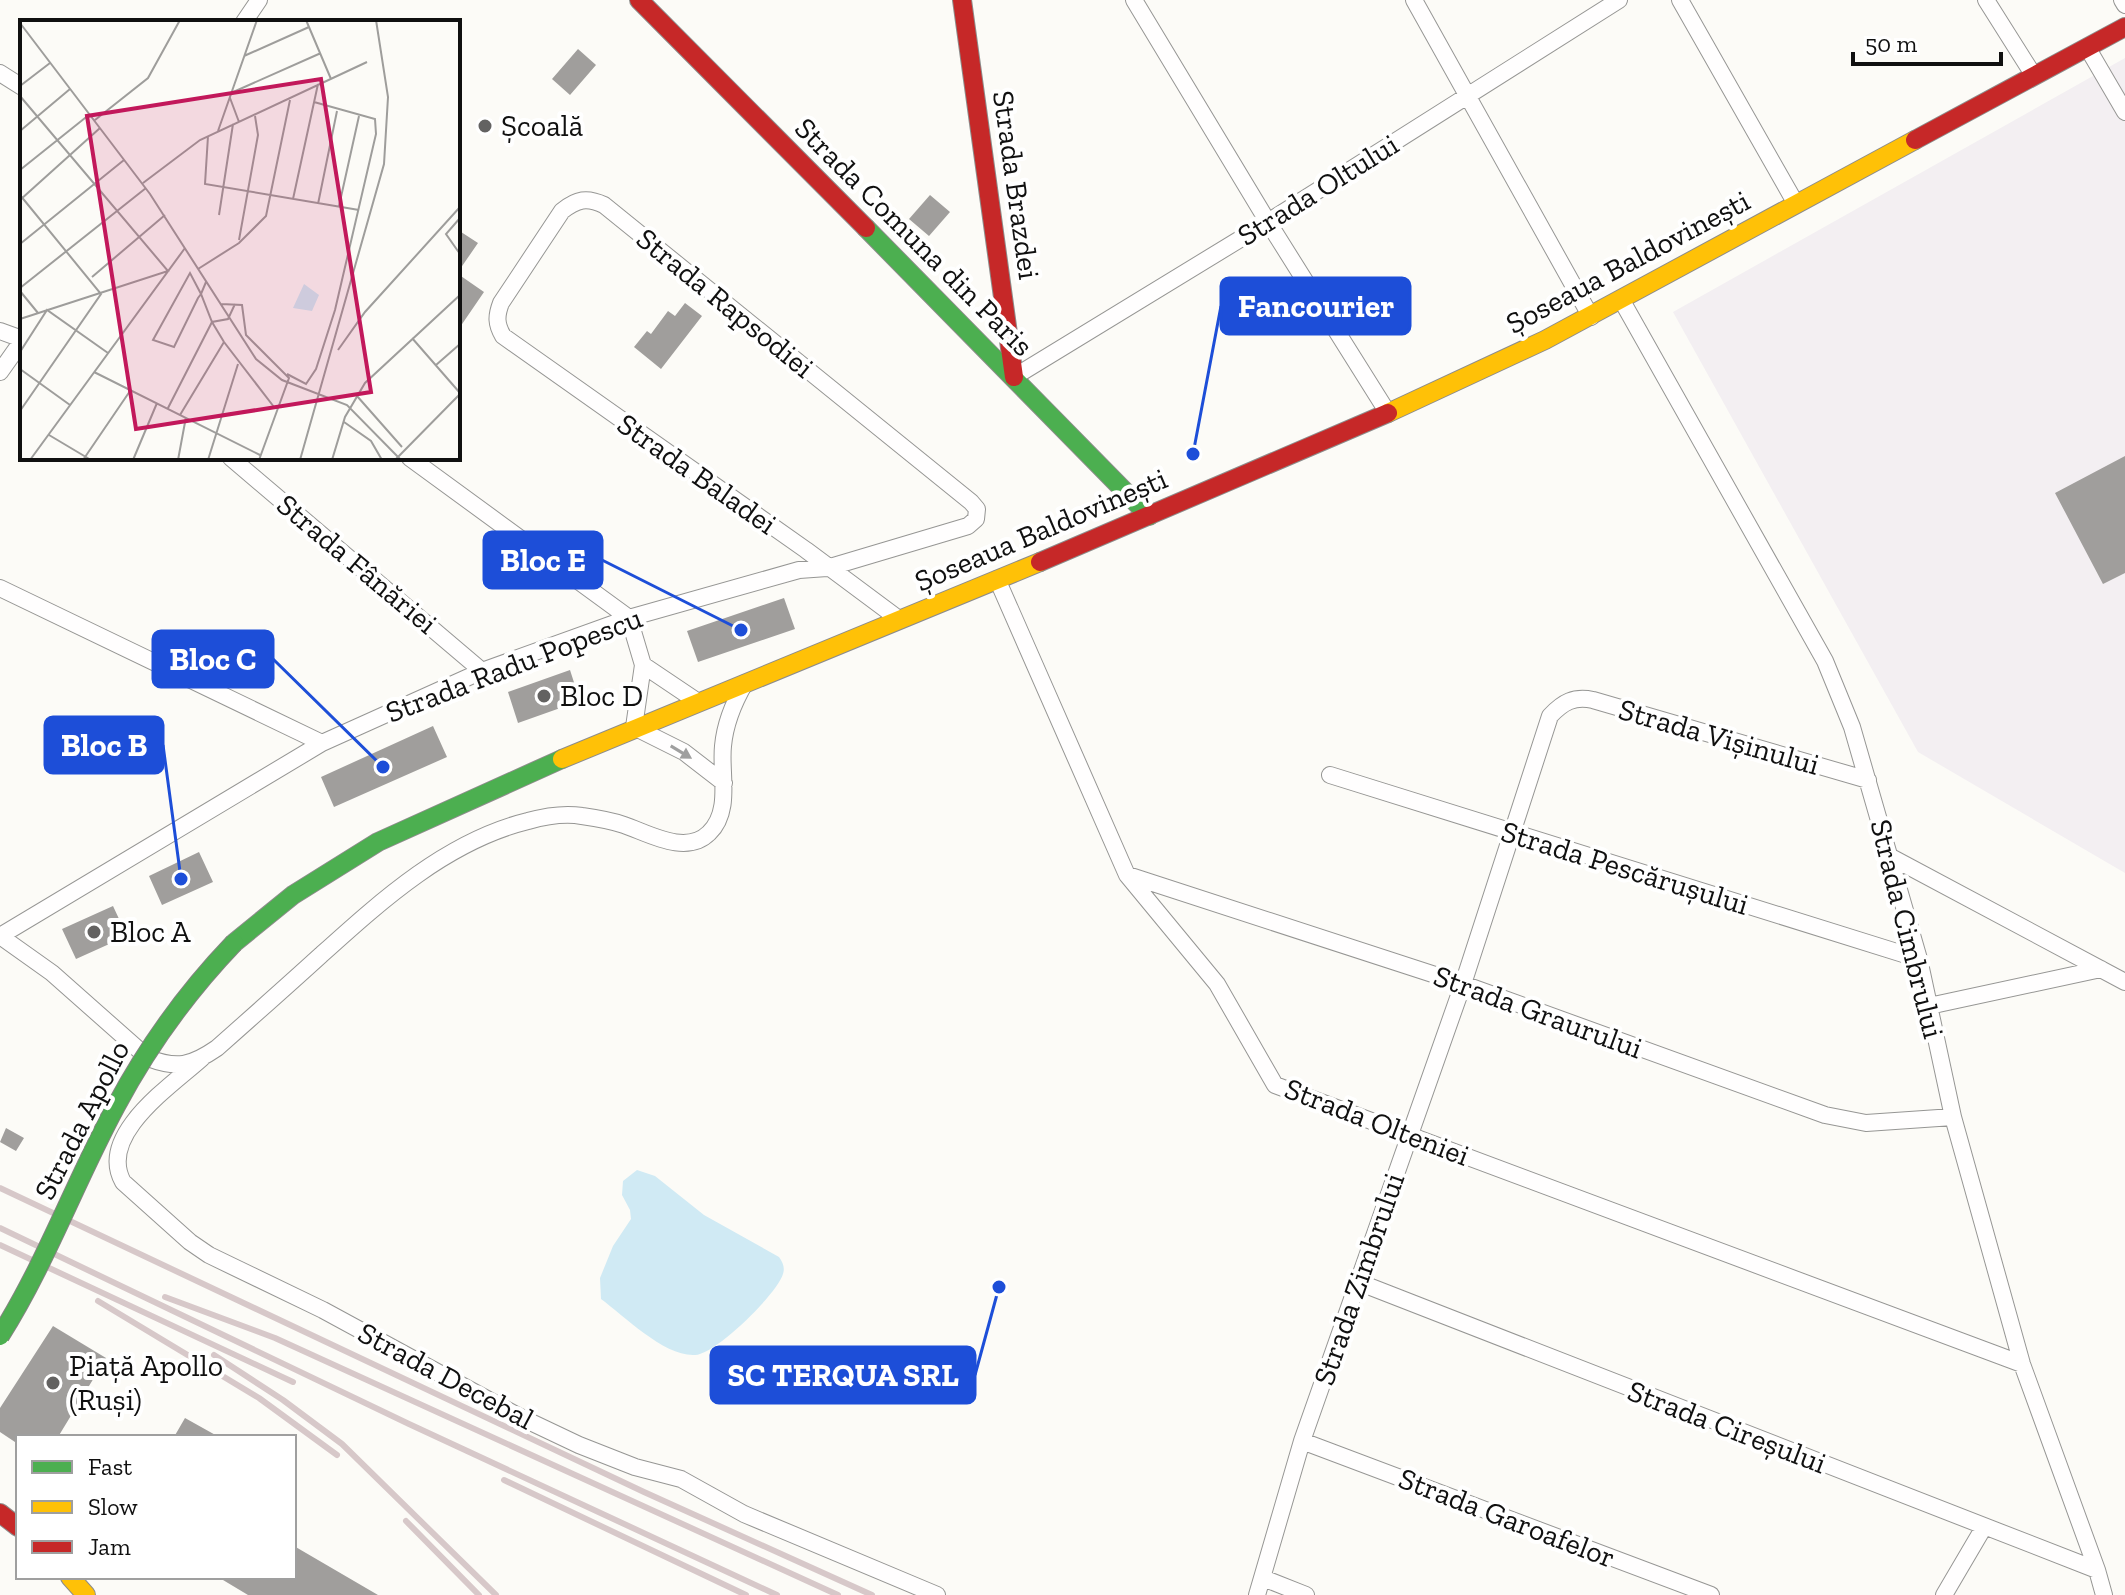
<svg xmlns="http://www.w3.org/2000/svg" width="2125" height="1595" font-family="'Zilla Slab',serif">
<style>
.industrial{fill:#f3eff2}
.water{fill:#d0eaf4}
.building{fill:#a09e9c}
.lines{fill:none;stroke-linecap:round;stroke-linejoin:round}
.street-casing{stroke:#969694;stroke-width:18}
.fast-casing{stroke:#8d8c8b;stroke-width:20}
.slow-casing{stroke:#8d8c8b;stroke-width:20}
.jam-casing{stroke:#8d8c8b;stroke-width:20}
.street{stroke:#fffefe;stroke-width:16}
.fast{stroke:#4caf50;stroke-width:18}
.slow{stroke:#ffc107;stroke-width:18}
.jam{stroke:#c62828;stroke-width:18}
.rail{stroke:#d7c8c9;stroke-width:6}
.fast-bridge-casing{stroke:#848381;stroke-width:20;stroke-linecap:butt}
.fast-bridge{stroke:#4caf50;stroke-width:18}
.oneway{fill:#9f9f9f}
.poi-dot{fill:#636261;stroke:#fff;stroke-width:3}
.labels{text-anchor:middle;stroke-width:8;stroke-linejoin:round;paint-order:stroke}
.poi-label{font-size:30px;fill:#101010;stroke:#fff;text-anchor:start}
.street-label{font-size:30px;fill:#101010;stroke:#fff}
.inset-road{fill:none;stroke:#9e9d9b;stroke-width:2}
.view{fill:#c2185b;fill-opacity:0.15;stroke:#c2185b;stroke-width:4}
.inset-edge{fill:none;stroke:#101010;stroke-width:4}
.leader{fill:none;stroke:#1d4ed8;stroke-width:3}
.callout-dot{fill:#1d4ed8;stroke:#fff;stroke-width:3}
.callout{fill:#1d4ed8;stroke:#1d4ed8;stroke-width:3}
.callout-label{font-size:32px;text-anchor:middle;font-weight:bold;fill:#fff}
</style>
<rect width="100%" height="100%" fill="#fcfbf7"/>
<path class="industrial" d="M2125,58V873L1918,752L1673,312Z"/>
<path class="water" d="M637,1170L655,1176L704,1215L779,1257C783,1263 785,1267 783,1274C777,1294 716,1354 695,1355C665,1357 624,1316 601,1299L600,1278L613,1246L631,1219L630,1210L622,1195L623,1181Z"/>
<path class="building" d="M578,49L596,65L570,95L552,79Z
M930,195L950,212L929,236L909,219Z
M458,230L478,243L458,272Z
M458,274L484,292L458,330Z
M685,303L702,316L661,369L634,347L647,331L651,334L668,311L675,316Z
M2125,456V573L2103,584L2055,493Z
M784,598L795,629L698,662L687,631Z
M570,670L580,701L518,723L508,692Z
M433,726L447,757L334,807L321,777Z
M199,852L213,882L162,905L149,876Z
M113,906L127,936L76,959L62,929Z
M6,1128L24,1138L16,1151L0,1142Z
M53,1326L106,1358L58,1437H18V1444L0,1432V1408Z
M185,1418L219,1437H174Z
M294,1546L378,1595H248L218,1577H294Z"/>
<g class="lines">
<defs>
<path id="street" d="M1134,0L1268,222L1388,413
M1414,0L1591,317
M1680,0L1796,204
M1986,0L2034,76
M2122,0L2125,5
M244,22L259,0
M2087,47L2125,112
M0,73L22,87
M1622,301L1825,661L1852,727L1919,959L1953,1117L2022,1364L2097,1570L2104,1595
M0,331L22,339
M0,372L22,341
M1014,377L1268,222L1619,0
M231,458L482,671
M410,458L629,618L643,665L634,727L684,752L724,783
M997,579L1127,875L1217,984L1275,1085L2022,1364
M0,588L322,743
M643,665L698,702
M1330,775L1919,959
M1889,856L2125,982
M1128,875L1463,984L1825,1115L1866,1123L1953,1117
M0,936L322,743L482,671L629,618L799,570L827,568L968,526L976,519L977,509L971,502L604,205C587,197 577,199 562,211L501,303C496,316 496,324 503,336L806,550L900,620
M0,936L52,973L148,1058C177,1069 191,1066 217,1048C252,1017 287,986 321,955C382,900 447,841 528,821C546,816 564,813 582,816C596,818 610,820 624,825C648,833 686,856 709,833C732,811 720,773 723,746C725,724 734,702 745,683
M1929,1006L2101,969
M202,1058C171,1086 97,1135 123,1182L190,1242L209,1255L323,1310L520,1417L579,1445L635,1467L681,1479L744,1514L937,1595
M1358,1282L2097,1570
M1302,1441L1711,1595
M1263,1578L1306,1595
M1257,1595L1302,1441L1463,984L1550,716C1563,702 1574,696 1593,700L1868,780
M1944,1595L1984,1527"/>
<path id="fast" d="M866,228L1149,516
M234,943L293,895L378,842L562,759"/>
<path id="slow" d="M1388,413L1545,340L1915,140
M562,759L1040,562
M70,1577L86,1595"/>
<path id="jam" d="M639,0L866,228
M962,0L1014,377
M1915,140L2125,27
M1040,562L1388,413
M0,1513L18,1527"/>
</defs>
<use href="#street" class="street-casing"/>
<use href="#fast" class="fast-casing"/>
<use href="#slow" class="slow-casing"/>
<use href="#jam" class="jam-casing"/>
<use href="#street" class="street"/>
<use href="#fast" class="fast"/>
<use href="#slow" class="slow"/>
<use href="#jam" class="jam"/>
<path class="rail" d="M0,1188L644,1492L872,1595
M0,1228L409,1424L777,1595
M0,1245L293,1382
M165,1297L275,1338L838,1595
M98,1301L259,1398L337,1455
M214,1355L283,1400L342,1444L496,1595
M504,1480L746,1595
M406,1521L479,1595"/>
<defs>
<path id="fast-bridge" d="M0,1336C46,1263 75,1182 116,1106C148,1046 187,992 234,943"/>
</defs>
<use href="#fast-bridge" class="fast-bridge-casing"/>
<use href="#fast-bridge" class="fast-bridge"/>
</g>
<defs><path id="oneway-solid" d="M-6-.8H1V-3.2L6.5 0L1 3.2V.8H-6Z" transform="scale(2)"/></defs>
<use class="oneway" href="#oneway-solid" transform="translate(681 752) rotate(31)"/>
<g class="poi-dot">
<circle cx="485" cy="126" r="8"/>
<circle cx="544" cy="696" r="8"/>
<circle cx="94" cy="932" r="8"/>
<circle cx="53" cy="1383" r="8"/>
</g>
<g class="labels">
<g class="poi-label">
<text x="501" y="136">Școală</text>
<text x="560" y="706">Bloc D</text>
<text x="110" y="942">Bloc A</text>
<text x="69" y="1376">Piață Apollo<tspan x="69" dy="34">(Ruși)</tspan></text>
</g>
<g class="street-label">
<text transform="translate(1016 185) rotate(82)" y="10">Strada Brazdei</text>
<text transform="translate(1318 190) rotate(-32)" y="10">Strada Oltului</text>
<text transform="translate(914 237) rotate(45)" y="10">Strada Comuna din Paris</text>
<text transform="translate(1628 262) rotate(-28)" y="10">Șoseaua Baldovinești</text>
<text transform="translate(725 303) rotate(39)" y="10">Strada Rapsodiei</text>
<text transform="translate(697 474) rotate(35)" y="10">Strada Baladei</text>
<text transform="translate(1041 530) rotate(-23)" y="10">Șoseaua Baldovinești</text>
<text transform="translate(357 564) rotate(40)" y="10">Strada Fânăriei</text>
<text transform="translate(514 665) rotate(-21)" y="10">Strada Radu Popescu</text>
<text transform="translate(1719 737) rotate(16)" y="10">Strada Vișinului</text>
<text transform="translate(1625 868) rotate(17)" y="10">Strada Pescărușului</text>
<text transform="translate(1907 929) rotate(76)" y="10">Strada Cimbrului</text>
<text transform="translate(1538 1012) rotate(20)" y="10">Strada Graurului</text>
<text transform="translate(82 1120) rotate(-63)" y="10">Strada Apollo</text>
<text transform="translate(1377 1122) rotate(21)" y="10">Strada Olteniei</text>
<text transform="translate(1359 1279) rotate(-71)" y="10">Strada Zimbrului</text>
<text transform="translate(446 1376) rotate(28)" y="10">Strada Decebal</text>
<text transform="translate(1727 1427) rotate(21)" y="10">Strada Cireșului</text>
<text transform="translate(1507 1518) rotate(21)" y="10">Strada Garoafelor</text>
</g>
</g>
<g transform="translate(20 20)">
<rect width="440" height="440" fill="#fcfbf7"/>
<path d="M284,264L299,275L292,291L273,288Z" fill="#d0eaf4"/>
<path class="inset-road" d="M286,0L311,59M0,3L130,174L236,339L262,360L327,385L381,440M224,36L289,7M0,66L30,43M211,73L301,33M0,76L148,251L0,299M210,78L219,102M75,100L128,58L160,0M0,111L50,69M198,111L237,0M188,116L185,164L339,190M0,150L70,94M123,163L180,120L347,42M0,175L81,274L0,391M273,179L298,64M0,180L80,108M298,184L317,91M319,186L339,96M199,195L213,104M440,198L426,214L440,234M219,220L238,115L235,96M0,224L104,140M178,249L219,223L246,196L270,80M72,257L145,195M186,262L181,274L178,278L154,327L133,320L170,253L181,274L192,302L204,322L254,387M0,268L126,168M0,271L18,293M201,284L222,285L226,315L269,358L239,440M392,318L440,373M318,330L345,292L440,187M0,332L27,290L88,333M416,345L440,324M0,349L50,385M74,352L240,435M267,354L286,364L296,349L315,290L356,114L355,99L294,82M337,376L382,427M148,388L192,302L208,299L215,284M160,395L204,322M324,402L351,421L362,440M29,415L71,440M10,440L165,228M63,440L110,371M113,440L137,383M158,440L166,397M188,440L218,344M280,440L364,144L368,77L356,0M312,440L325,397L345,363L440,275M375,440L440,374"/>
<path class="view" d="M301,59L351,372L116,409L67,96Z"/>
<rect width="440" height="440" class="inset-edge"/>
</g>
<path class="leader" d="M1193 454L1221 306M741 630L602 560M383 767L273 659M181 879L163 745M999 1287L975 1375"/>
<g class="callout-dot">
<circle cx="1193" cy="454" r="8"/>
<circle cx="741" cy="630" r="8"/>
<circle cx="383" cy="767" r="8"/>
<circle cx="181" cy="879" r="8"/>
<circle cx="999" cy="1287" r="8"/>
</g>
<g class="callout">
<rect x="1221" y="278" width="189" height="56" rx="8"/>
<rect x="484" y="532" width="118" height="56" rx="8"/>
<rect x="153" y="631" width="120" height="56" rx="8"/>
<rect x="45" y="717" width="118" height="56" rx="8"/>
<rect x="711" y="1347" width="264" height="56" rx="8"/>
</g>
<g class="callout-label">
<text x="1316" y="317">Fancourier</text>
<text x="543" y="571">Bloc E</text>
<text x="213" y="670">Bloc C</text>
<text x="104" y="756">Bloc B</text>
<text x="843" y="1386">SC TERQUA SRL</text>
</g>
<rect x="16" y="1435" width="280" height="144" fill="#ffffff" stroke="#9f9f9f" stroke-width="2"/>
<rect x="32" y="1461" width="40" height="12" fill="#4caf50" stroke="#9f9f9f" stroke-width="2"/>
<text x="88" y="1475" font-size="24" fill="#101010">Fast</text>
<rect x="32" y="1501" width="40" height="12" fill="#ffc107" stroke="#9f9f9f" stroke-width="2"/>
<text x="88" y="1515" font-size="24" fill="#101010">Slow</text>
<rect x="32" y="1541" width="40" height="12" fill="#c62828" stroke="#9f9f9f" stroke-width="2"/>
<text x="88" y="1555" font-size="24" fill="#101010">Jam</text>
<path d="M1853 52v12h148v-12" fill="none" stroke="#101010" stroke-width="4"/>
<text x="1865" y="52" font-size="24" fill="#101010" stroke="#ffffff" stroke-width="6" paint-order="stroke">50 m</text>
</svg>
